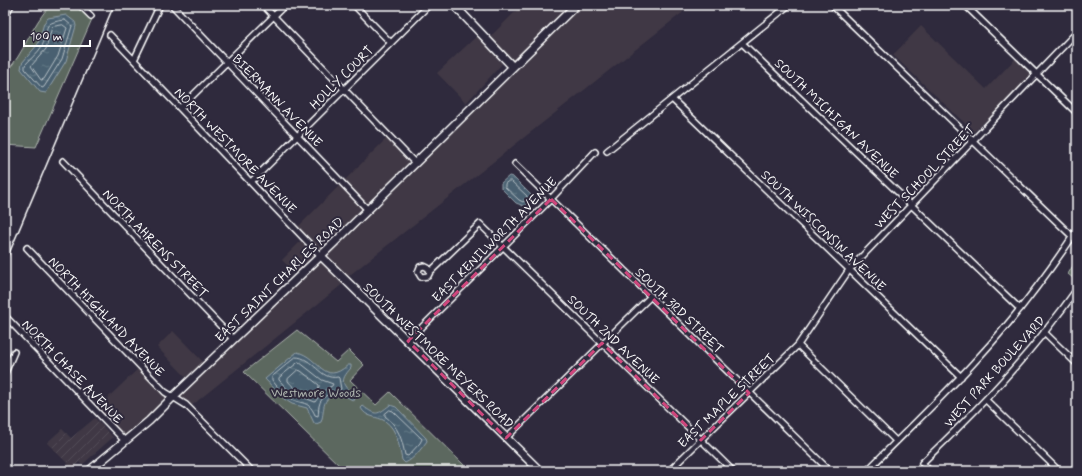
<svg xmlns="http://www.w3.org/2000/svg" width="1082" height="476" font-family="Mynerve,sans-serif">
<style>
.built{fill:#403945}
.industrial{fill:url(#industrial-furrows)}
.green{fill:#5b685e;stroke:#adb4ae}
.water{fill:url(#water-ripples);stroke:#92a0aa}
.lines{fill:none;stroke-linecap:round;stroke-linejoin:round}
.shore{stroke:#b6c0c6;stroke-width:1}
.street-casing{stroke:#fff;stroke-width:8}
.secondary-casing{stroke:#fff;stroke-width:10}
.street{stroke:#2f2a3d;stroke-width:5}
.secondary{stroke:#2f2a3d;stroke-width:7}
.rail{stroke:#fff;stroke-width:1.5}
.marked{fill:none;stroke:#ce467c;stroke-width:3;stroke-dasharray:8 5;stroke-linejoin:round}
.labels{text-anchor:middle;stroke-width:4;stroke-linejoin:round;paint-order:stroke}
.street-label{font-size:13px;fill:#fff;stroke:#2f2a3d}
.park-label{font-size:13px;fill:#adb4ae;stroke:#2f2a3d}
</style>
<defs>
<pattern id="industrial-furrows" width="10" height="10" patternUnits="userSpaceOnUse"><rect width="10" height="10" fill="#403945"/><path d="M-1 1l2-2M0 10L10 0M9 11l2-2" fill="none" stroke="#534d58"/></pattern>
<pattern id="water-ripples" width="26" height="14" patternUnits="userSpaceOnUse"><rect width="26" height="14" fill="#496171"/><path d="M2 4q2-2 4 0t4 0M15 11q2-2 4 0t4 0" fill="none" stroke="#647986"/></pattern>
</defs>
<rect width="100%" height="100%" fill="#2f2a3d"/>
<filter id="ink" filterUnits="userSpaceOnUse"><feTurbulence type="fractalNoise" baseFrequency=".025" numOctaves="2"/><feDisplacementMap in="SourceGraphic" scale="8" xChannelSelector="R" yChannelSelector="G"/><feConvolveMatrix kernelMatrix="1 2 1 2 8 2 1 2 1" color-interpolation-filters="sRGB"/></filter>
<g filter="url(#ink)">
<path class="built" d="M522,5H574L513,65L488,39Z
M578,5H692L346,278L323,256Z
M921,26L986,89L1017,57L1035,74L974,132L893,55Z
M479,34L502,64L466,103L437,73Z
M388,137L413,163L321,254L296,229Z
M303,239L319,256L298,276L282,260Z
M320,258L345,282L190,407L176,397Z
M173,331L205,364L189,380L157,347Z
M140,367L170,399L125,439L96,409Z"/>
<path class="industrial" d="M95,418L113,437L82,465L79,462L73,469L47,443L62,429L71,438Z"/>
<path class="green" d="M51,5H79L92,19L36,147L5,145V73C25,54 31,24 51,5Z
M1077,259V275L1074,279L1068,274Z
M297,330L336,362L349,350L364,365L350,380L376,405L390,392L470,471H345L244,372Z"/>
<path class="water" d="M66,15L75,22L76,26L66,61L46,93L40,92L21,69L22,63L38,44L44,23L48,18Z
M509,176L513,177L532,196L530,201L524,206L516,203L501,188V183Z
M297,352C320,357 323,387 348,365H351V368C339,381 342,385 355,396L354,401L342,394C319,396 326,408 321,422L316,424L314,423L307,408L292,404L284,399L265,379Z
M390,405L396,407L426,438L427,441C421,449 414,459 405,463L402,460C399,447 398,430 385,421C377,416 366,418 361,408L363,406C376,416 377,415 390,405Z"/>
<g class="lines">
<path class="shore" d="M65,20L72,26L62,59L44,87L42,88L25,69V65C30,59 38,53 42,46C51,28 39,23 65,20Z
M63,25L67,28L58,56L44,79L41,80L31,66L46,49L52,27Z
M509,181H511L527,196L526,200L523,202L519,200L505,187V184Z
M296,357C313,357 320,381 338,377L339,378L341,389C332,393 321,395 319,406C318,410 319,412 318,416L315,415C308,398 299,406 287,396C281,392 276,385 272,380V377Z
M299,362L322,380L333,384L332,386C324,389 320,395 315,402L290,392L279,380V378Z
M298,370L301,371L319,385V387L312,394C302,393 294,389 288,381V379Z
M390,410L393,411L422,439L420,443L408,456L405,455C402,439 398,426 385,416V414Z"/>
<defs>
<path id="street" d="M80,5L91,16
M172,5L368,210
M263,5L415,163
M354,5L391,43
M832,5L1077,241
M965,5L1077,113
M5,16L11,5
M110,35L321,256
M742,43L1020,309
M134,60L160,5
M672,99L961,377
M180,108L285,5
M607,151L789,5
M63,161L233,339
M515,164L830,471
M251,182L429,5
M27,248L165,392L186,405L252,471
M430,272L428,268L424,266L420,267L418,272L421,277L428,276L430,272L480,224L733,471
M5,316L125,441
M1044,332L1077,364
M408,341L547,203L595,152
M798,345L896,441
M5,373L14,352
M986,400L1059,471
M506,438L651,296
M145,471H147
M669,471L798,345L849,270L1077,32
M867,471C904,433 943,397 978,358C1015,318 1047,275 1077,230
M930,471L922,463C978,410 1032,353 1077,289"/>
<path id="secondary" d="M454,5L513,67
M321,256L540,471
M89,471L149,421L173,397L334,243L576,5"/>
</defs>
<use href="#street" class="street-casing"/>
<use href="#secondary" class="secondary-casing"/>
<use href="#street" class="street"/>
<use href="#secondary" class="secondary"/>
<path class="rail" d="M5,263L114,5"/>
</g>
</g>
<path class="marked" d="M551,199L749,393L701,440L602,343L506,438L408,341Z"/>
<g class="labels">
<g class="street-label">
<text transform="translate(341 77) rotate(-45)" y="5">HOLLY COURT</text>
<text transform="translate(278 100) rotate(46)" y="5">BIERMANN AVENUE</text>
<text transform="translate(837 118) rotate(44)" y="5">SOUTH MICHIGAN AVENUE</text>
<text transform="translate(236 150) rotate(46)" y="5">NORTH WESTMORE AVENUE</text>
<text transform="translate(924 176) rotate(-46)" y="5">WEST SCHOOL STREET</text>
<text transform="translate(824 230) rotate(44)" y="5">SOUTH WISCONSIN AVENUE</text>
<text transform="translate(494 239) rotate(-45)" y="5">EAST KENILWORTH AVENUE</text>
<text transform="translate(156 243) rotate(46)" y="5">NORTH AHRENS STREET</text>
<text transform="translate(279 279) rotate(-44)" y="5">EAST SAINT CHARLES ROAD</text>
<text transform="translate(680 310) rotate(44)" y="5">SOUTH 3RD STREET</text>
<text transform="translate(107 316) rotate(46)" y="5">NORTH HIGHLAND AVENUE</text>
<text transform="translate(614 339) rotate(44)" y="5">SOUTH 2ND AVENUE</text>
<text transform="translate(439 355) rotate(44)" y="5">SOUTH WESTMORE MEYERS ROAD</text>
<text transform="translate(73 371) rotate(46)" y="5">NORTH CHASE AVENUE</text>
<text transform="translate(994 371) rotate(-48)" y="5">WEST PARK BOULEVARD</text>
<text transform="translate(726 400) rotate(-44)" y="5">EAST MAPLE STREET</text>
</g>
<g class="park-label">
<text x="316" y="397">Westmore Woods</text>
</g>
</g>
<rect width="1082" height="476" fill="none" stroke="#2f2a3d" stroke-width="20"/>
<rect x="10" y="10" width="1062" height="456" fill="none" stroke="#fff" stroke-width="1.5" filter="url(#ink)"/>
<path d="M24 40v6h66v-6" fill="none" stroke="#ffffff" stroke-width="2"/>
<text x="30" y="40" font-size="12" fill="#ffffff" stroke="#2f2a3d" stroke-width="3" paint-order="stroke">100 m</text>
</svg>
